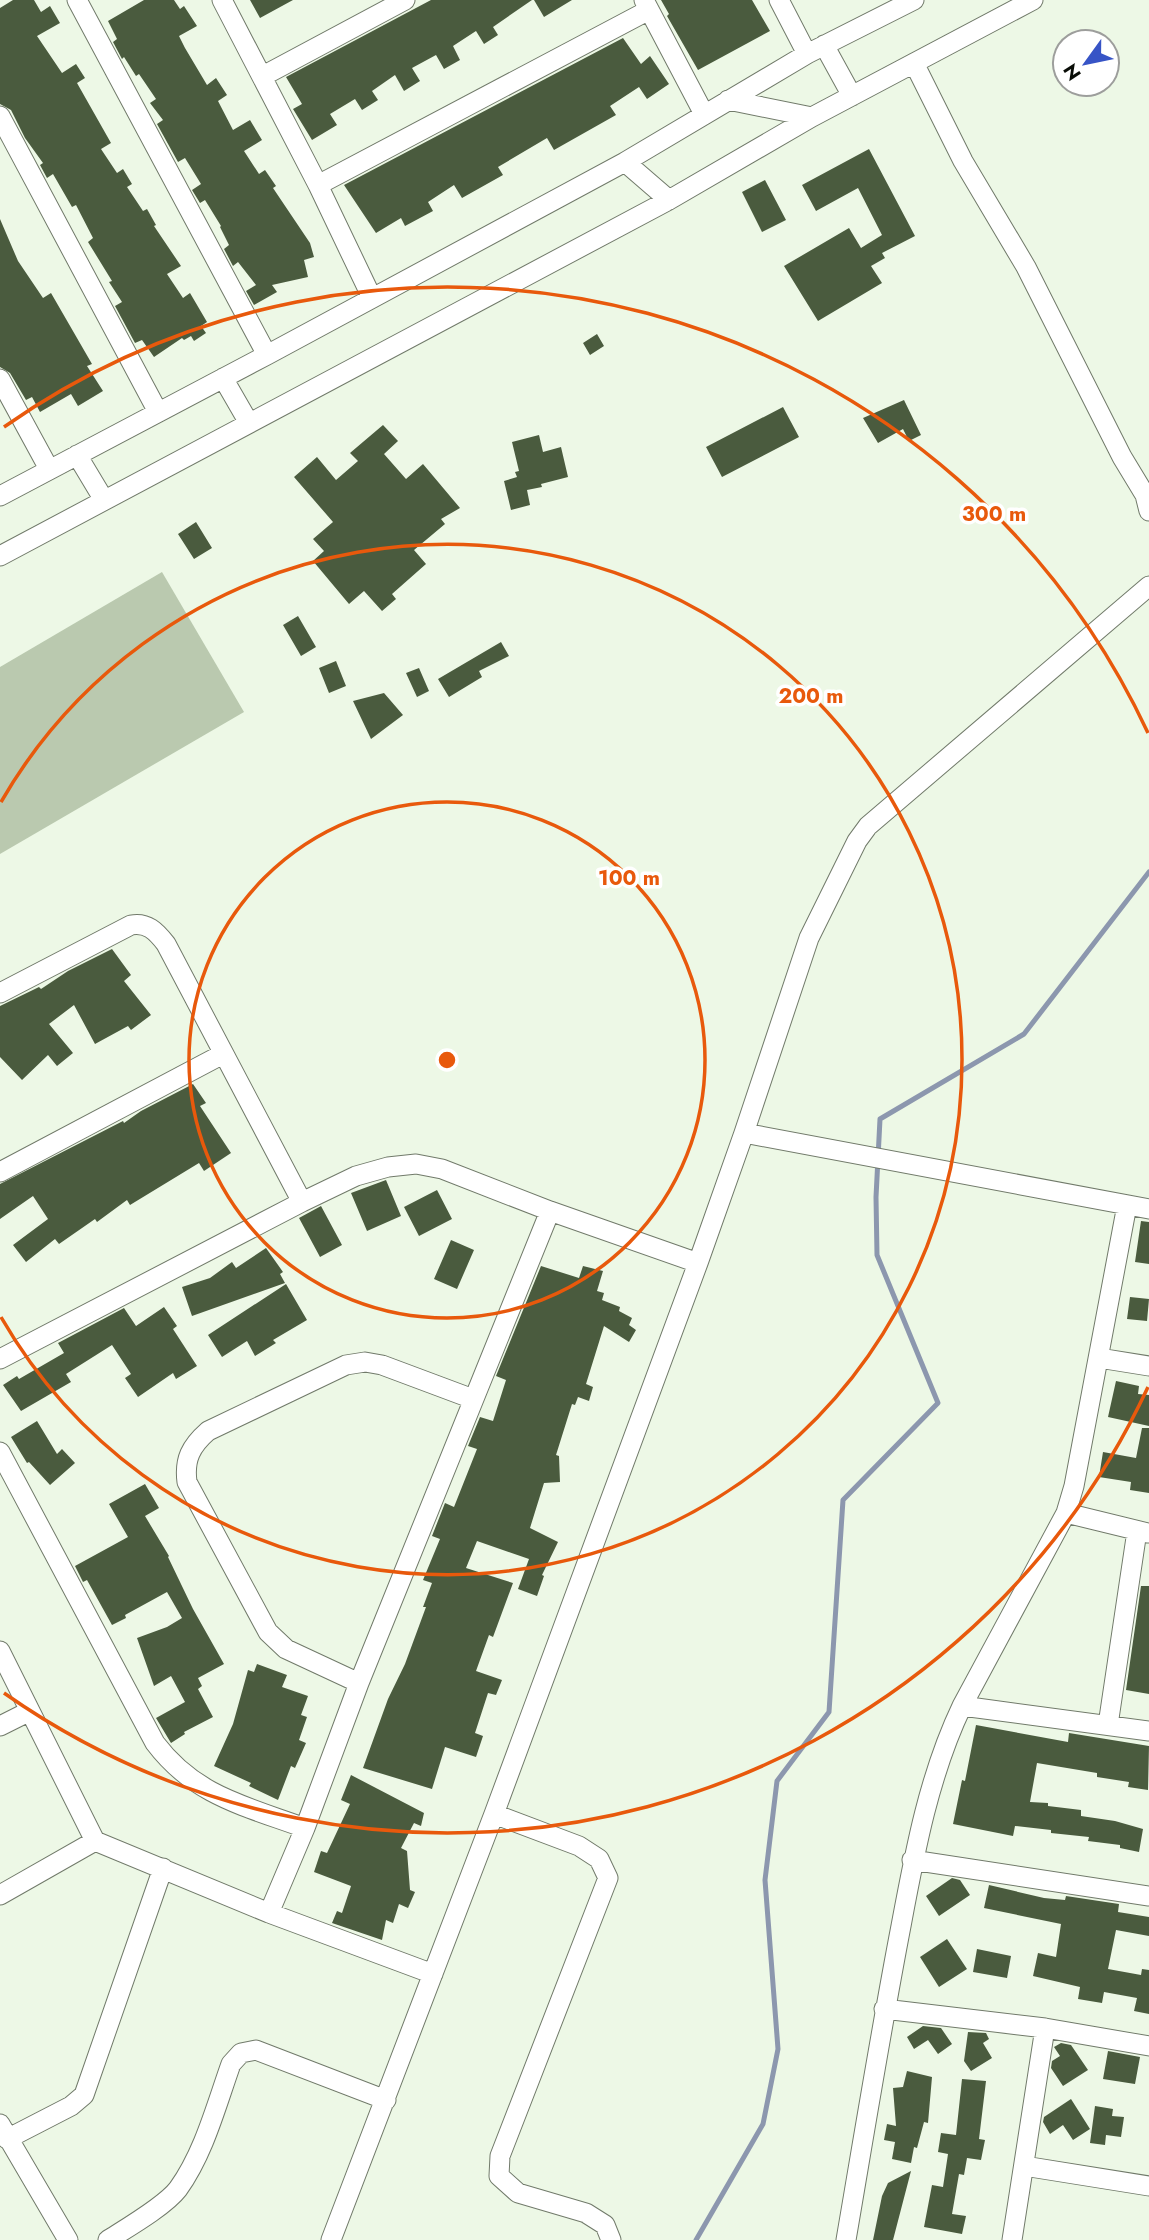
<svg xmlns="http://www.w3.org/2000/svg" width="1149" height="2240" font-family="Jost,sans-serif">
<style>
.green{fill:#bac9af}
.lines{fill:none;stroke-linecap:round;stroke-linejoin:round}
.stream{stroke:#8c97ae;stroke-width:5}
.building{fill:#4a5b3e}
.minor-casing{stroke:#717a6a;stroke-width:21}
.minor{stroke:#fff;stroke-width:19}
.ring{fill:none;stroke:#e8590c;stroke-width:3.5}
.centre{fill:#e8590c;stroke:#fff;stroke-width:3.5}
.ring-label{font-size:21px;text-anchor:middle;font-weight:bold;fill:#e8590c;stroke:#fff;stroke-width:7;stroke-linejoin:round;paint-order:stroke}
</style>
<rect width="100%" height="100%" fill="#edf8e6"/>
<path class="green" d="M162,572L244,712L0,854V667Z"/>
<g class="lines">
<path class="stream" d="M696,2240L763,2124L778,2049L765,1880L777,1781L829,1712L843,1500L938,1403L877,1255L876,1197L880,1119L1024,1034L1149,872"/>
</g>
<path class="building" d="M13,0H34L41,12L50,6L60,23L37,36L62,73L76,64L85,78L77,83L111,143L101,149L117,173L123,169L132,184L127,187L143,211L147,209L156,225L154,226L181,266L167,274L183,298L190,293L207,322L201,326L206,333L194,341L191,336L184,340L182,338L154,357L142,340L135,343L115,306L122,302L109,282L112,281L88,242L93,238L76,205L72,207L53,174L47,178L40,165L43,163L25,138L11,110L0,104V8Z
M144,0H174L180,9L184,6L197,26L179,36L185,48L207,85L216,78L227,95L218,101L233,130L250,120L262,140L244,151L259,174L265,170L276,186L273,188L310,243L314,257L304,260L308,277L272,285L277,292L254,305L246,291L256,285L238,262L233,266L224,249L229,245L220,227L221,226L205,200L200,203L192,190L201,184L185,158L178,162L157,124L163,120L150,103L156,99L139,74L136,76L124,57L122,59L113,42L117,39L108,21Z
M250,0H293L260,18Z
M431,0H532L493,27L498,35L484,44L476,31L453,46L460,60L444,69L436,55L412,68L420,81L404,91L395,75L372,91L378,100L362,110L355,99L330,114L337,125L312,140L293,109L302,104L286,77Z
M534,0H572L544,17Z
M661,0H752L770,31L698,70L667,16L669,14Z
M623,38L641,64L650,56L669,84L647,99L639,87L610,106L616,115L554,150L547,138L498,167L503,175L462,198L454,185L428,202L433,211L405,226L401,218L376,233L344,185Z
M869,149L915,236L882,253L885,258L871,266L882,283L818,321L784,266L849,228L861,248L882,235L858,188L816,211L802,185Z
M765,180L786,220L762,232L742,192Z
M0,219L18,261L43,298L51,293L92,364L87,366L103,391L78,406L71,394L40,412L32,397L26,400L10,373L0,367Z
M597,334L604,346L590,355L583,343Z
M904,400L921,435L909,441L903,429L878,443L863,418Z
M783,407L799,437L722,477L706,447Z
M383,425L398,441L384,454L406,479L423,464L460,508L441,519L445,524L414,550L426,564L392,594L396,599L382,611L364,591L349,604L313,561L324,551L313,539L333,522L294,477L317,457L336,480L358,461L350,453Z
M539,435L543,452L561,447L568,477L541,484L542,487L527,490L530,505L511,510L504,481L517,477L515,472L519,471L512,442Z
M196,522L212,548L194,559L178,534Z
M298,616L316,647L301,656L283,625Z
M501,642L509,656L479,671L482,677L449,697L438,679Z
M336,661L346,686L329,693L319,668Z
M419,668L429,691L417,697L406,673Z
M384,693L403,715L371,739L353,701Z
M112,949L131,975L124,981L151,1015L131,1030L128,1026L95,1044L74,1005L49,1024L73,1053L57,1066L48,1055L22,1080L0,1057V1006L39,987L41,989L68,971Z
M193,1084L206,1103L200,1106L231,1153L204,1171L199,1163L130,1205L127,1200L97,1222L95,1219L59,1244L55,1239L26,1262L13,1245L48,1219L33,1196L0,1219V1184L123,1121L124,1123L141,1111Z
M386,1180L401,1216L367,1231L351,1193Z
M437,1190L452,1219L419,1236L404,1207Z
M321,1206L342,1245L320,1257L299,1218Z
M1141,1221L1149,1222V1264L1135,1262Z
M451,1240L474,1250L457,1289L434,1279Z
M266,1248L283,1272L280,1274L285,1283L192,1316L182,1287L210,1278L232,1262L236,1268Z
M541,1266L579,1278L583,1266L603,1271L597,1291L604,1293L602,1300L620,1307L619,1311L632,1318L629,1325L636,1330L629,1342L604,1326L586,1384L593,1387L589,1401L578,1397L575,1405L572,1404L556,1455L559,1456L560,1482L544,1483L530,1528L558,1542L542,1575L544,1576L537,1596L518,1589L529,1559L477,1541L466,1568L513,1583L493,1637L489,1635L476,1671L502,1680L496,1695L488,1693L475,1733L483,1736L476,1757L445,1747L432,1789L363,1768L388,1699L405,1664L426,1607H423L432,1583L423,1580L440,1539L432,1536L445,1503L454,1507L477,1449L468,1446L480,1417L493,1421L506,1380L496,1376Z
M286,1284L307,1320L273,1340L276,1343L255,1356L247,1341L222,1357L208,1335Z
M1130,1297L1149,1299L1147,1321L1127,1319Z
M164,1307L177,1326L173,1329L197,1366L176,1379L173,1373L138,1397L125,1378L131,1374L112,1345L66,1374L71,1382L21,1411L3,1385L17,1376L19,1379L64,1353L58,1343L124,1308L136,1326Z
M1116,1381L1139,1386L1138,1394L1149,1395V1426L1108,1417Z
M37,1421L57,1454L62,1449L75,1463L50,1485L29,1462L27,1463L11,1437Z
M1142,1428H1149V1493L1130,1490L1131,1482L1099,1477L1103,1452L1136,1458Z
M145,1484L159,1508L145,1516L169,1556L168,1557L193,1609L224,1664L198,1678L202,1686L198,1689L213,1717L184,1732L185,1734L171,1743L156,1718L185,1702L171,1676L154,1686L137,1638L167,1627L182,1618L167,1592L125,1615L126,1618L112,1625L87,1580L83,1582L75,1566L128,1537L109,1504Z
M1141,1586H1149V1694L1126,1690Z
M257,1664L287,1675L282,1687L308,1696L301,1715L307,1717L299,1740L306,1743L295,1768L291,1766L278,1800L249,1786L251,1783L214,1766L233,1724L248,1670L254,1672Z
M976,1725L1068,1742L1069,1733L1149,1746L1148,1790L1128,1787L1129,1782L1097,1777V1773L1037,1763L1030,1802L1048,1803V1806L1081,1810V1816L1115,1821L1143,1829L1139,1852L1120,1848V1845L1088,1841L1089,1837L1051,1833V1830L1015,1826L1013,1836L953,1824L962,1780L965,1781Z
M351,1775L424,1813L421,1826L414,1823L401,1848L407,1851L410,1890L415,1892L408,1908L399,1904L393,1923L386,1920L382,1940L332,1923L337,1911L342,1913L351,1886L314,1872L321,1851L327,1853L350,1804L341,1800Z
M952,1878L960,1880L970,1895L939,1916L926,1896Z
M989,1885L1044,1898L1065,1900L1066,1896L1119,1904L1118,1912L1149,1917V1936L1116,1930L1108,1969L1141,1975L1142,1969L1149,1970V2014L1134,2011L1137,1998L1104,1992L1102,2003L1078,1999L1080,1987L1033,1976L1038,1953L1056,1957L1061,1924L984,1908Z
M947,1939L967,1969L939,1987L920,1957Z
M977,1949L1011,1956L1007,1978L973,1972Z
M923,2026L941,2028L952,2044L938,2054L928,2040L914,2049L907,2037Z
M968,2032L986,2033L989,2039L983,2043L992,2058L971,2071L964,2061Z
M1061,2043L1071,2045L1088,2070L1063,2086L1051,2068L1052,2061L1060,2056L1054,2047Z
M1108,2051L1140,2057L1135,2084L1103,2079Z
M907,2071L932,2077L928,2123L924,2122L917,2148L914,2147L911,2163L892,2159L895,2142L884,2140L887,2124L896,2126L893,2088L903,2087Z
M962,2079L986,2081L979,2139L985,2140L981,2160L967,2158L964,2175L959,2174L952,2214L966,2216L962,2234L924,2227L932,2185L943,2187L948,2154L938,2152L941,2133L956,2135Z
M1071,2099L1090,2129L1073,2140L1063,2125L1050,2134L1043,2122L1044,2117Z
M1095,2106L1113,2109L1112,2116L1124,2117L1121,2137L1106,2135L1105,2145L1090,2143Z
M911,2171L893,2240H873L882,2196L888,2183Z"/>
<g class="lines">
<defs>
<path id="minor" d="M77,0L267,355
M222,0L318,185L372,298
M644,0L704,114
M779,0L807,54
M824,45L852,96
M914,63L963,161L1026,267L1122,457L1145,495L1149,511
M263,76L405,0
M728,100L812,117
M0,116L158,412
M625,162L669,200
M318,185L649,10
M223,378L249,423
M0,379L49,469
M77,455L104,500
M0,496L267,355L625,162L807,54L914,0
M0,556L669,200L812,117L1033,0
M0,993L131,925C147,922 156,931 166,944L302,1202
M744,1133L1149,1209
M0,1172L223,1054
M1099,1358L1149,1366
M0,1359L302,1202L356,1176L388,1167L416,1164L442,1169L550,1211L698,1263
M0,1452L155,1743C195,1796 245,1806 305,1828
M1066,1513L1148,1533
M0,1651L95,1841L269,1913
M359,1683L286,1649L268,1632L187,1482C184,1459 191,1446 208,1431L346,1365L365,1362L382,1365L473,1399
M962,1706L1149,1731
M1108,1725L1137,1531
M0,1726L30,1711
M494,1814L579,1846L599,1859L608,1878L500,2156L499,2176L518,2193L586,2213L605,2225L611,2240
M912,1860L1149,1896
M0,1895L95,1841
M433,1974L269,1913L305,1828L359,1683L550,1211
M884,2009L1045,2028L1149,2046
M0,2124L68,2240
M7,2139L71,2106L84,2095L163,1868
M1024,2166L1149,2186
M108,2240C127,2228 165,2206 178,2189C204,2153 216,2106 231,2064L241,2053L256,2050L386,2100
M331,2240L494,1814L698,1263L744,1133L809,938L857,841L868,826L1149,586
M846,2240C864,2135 881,2030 901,1926C915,1851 929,1775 962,1706L1066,1513L1074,1486L1127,1205
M1012,2240L1045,2028"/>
</defs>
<use href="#minor" class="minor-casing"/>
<use href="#minor" class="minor"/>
</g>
<g class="ring">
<circle cx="447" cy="1060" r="258"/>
<path d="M1 802A515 515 0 1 1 1 1317"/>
<path d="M1148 1387A773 773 0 0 1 4 1693M4 427A773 773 0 0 1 1148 733"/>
</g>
<circle cx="447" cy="1060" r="10" class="centre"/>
<g class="ring-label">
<text x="994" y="521">300 m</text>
<text x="811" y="703">200 m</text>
<text x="629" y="885">100 m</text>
</g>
<g transform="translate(1086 63) rotate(237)"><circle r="33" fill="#ffffff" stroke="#9d9e9c" stroke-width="2"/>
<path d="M0-5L12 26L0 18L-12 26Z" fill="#3754c6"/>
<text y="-10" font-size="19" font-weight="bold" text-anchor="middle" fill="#090d07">N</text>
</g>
</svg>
